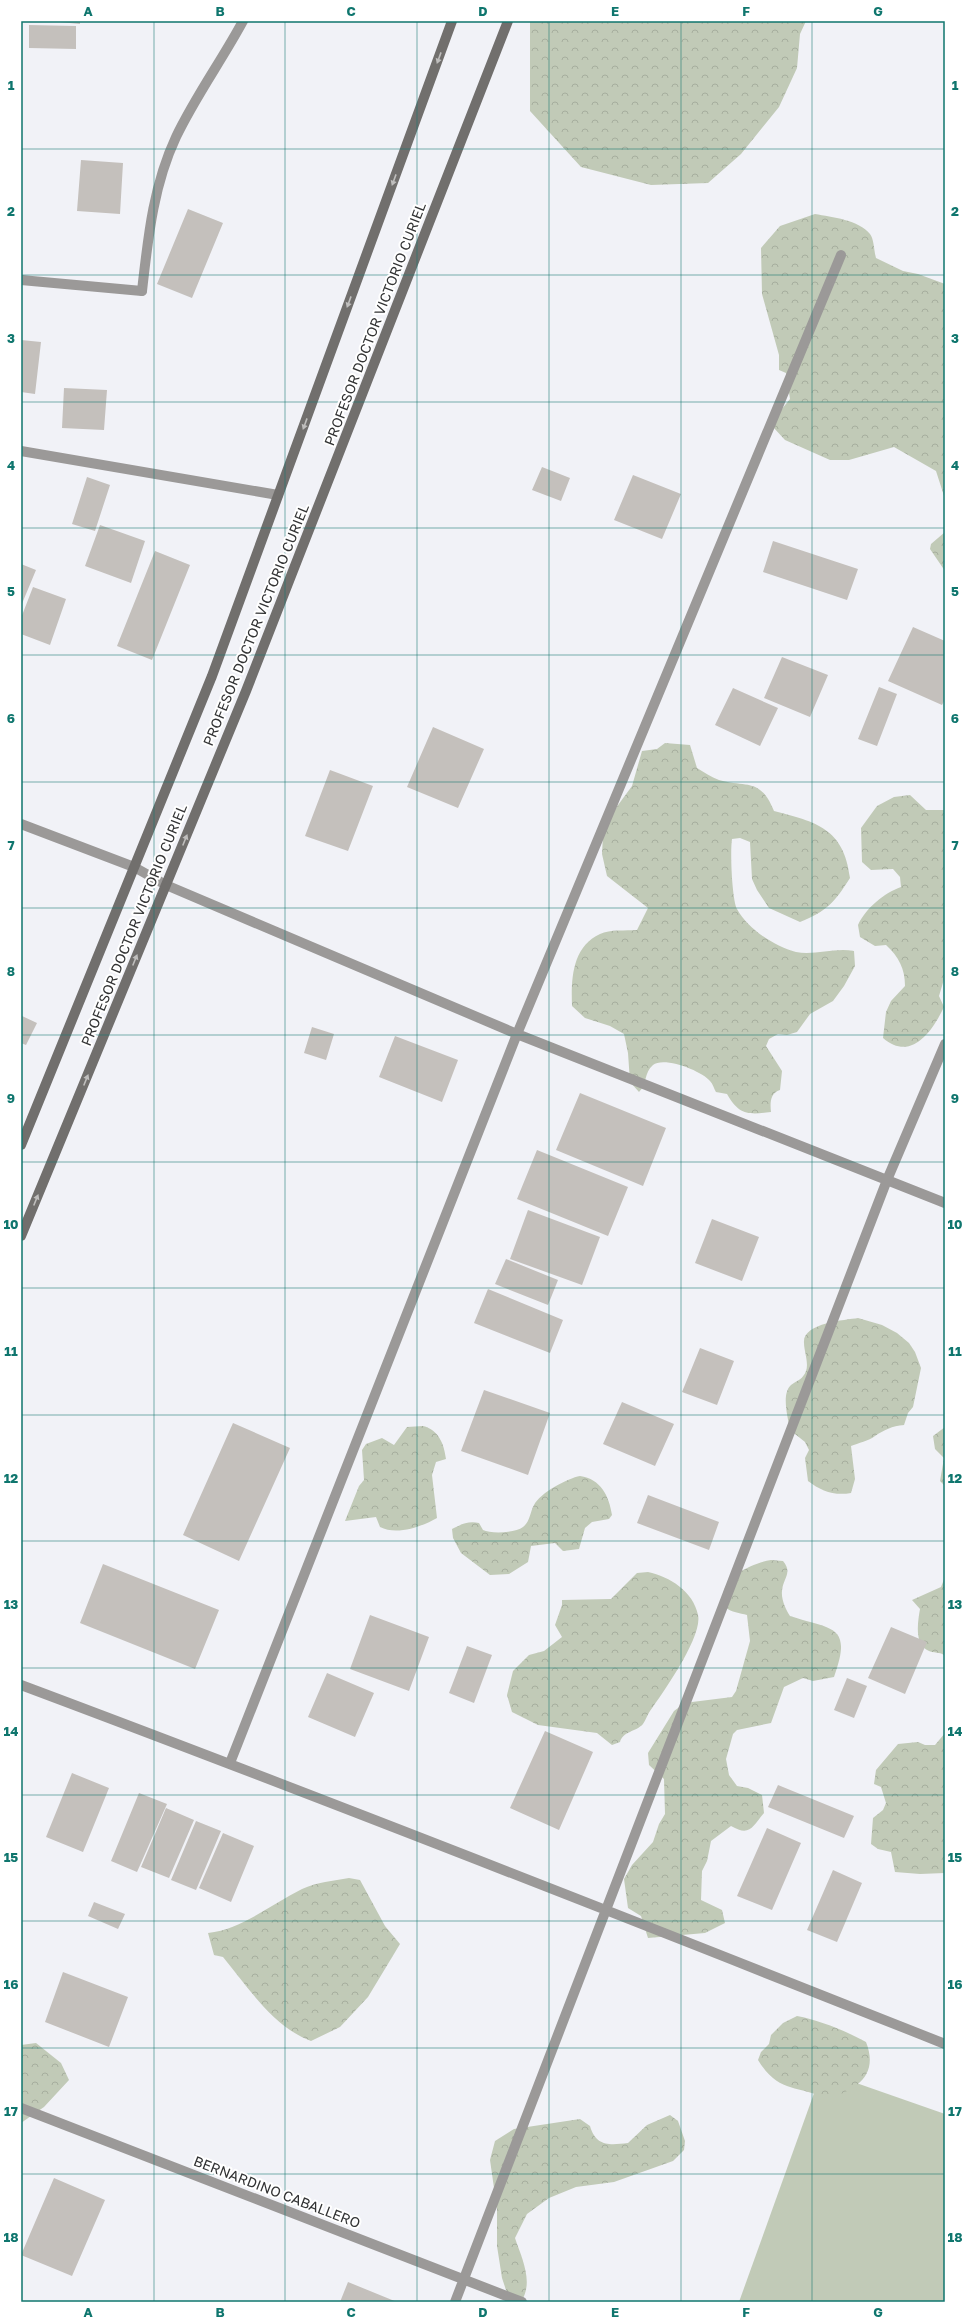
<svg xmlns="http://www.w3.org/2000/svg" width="966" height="2323" font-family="'Golos Text',sans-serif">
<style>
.grass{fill:#c1cab7}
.forest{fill:url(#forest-crowns)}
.building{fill:#c4c0bc}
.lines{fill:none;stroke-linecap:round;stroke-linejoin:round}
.lane{stroke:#9b9998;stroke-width:10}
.street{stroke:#9b9998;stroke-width:10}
.secondary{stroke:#716f6d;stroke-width:10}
.oneway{fill:#bfbebd}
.grid{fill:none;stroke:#0f766e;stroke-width:1;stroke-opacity:0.55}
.labels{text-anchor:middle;stroke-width:4;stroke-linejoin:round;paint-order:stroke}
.street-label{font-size:14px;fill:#323334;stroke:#fff}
.neatline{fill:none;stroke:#0f766e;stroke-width:1.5}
.grid-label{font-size:13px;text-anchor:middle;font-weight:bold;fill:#0f766e}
</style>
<defs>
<pattern id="forest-crowns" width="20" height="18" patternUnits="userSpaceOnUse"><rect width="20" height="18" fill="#c1cab7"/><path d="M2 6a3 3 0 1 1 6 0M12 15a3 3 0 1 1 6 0" fill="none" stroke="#a6ae9e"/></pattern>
</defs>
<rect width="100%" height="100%" fill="#f1f2f7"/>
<path class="grass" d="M822,2071L945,2114V2302H739Z"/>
<path class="forest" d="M530,21H806L800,34L797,68L779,107L741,154L708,183L651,185L581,167L530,111Z
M815,214C832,217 859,220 870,234C874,239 874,251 876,258L903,271L918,274L945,284V499L936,471L894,447L849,460H830L785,440L773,427L777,415L790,399L786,373L779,370V355L762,294L761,248L780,226Z
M945,532V571L930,549L931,544Z
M665,743L690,745L697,768C704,772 711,777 719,780C747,788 760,777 774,811C816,822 844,828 850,878C834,903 827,911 800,922L769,908L757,890L752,879L750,842L740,838L732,839C730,852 732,899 737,909C748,929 774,946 796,952C814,956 835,947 854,951L855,966L844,986L833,1001L810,1014L797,1032L787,1035L778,1034L769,1039L766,1046L782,1071L780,1090C770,1093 770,1103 771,1112C748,1115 739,1115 727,1094L716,1092C714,1089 713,1084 710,1081C702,1071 664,1056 653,1065C644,1072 647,1085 639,1092L630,1082L628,1053L624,1034L610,1026L585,1018L572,1006C571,979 572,947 600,934C610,929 626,931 637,930L648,908L607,876L602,854L603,835L610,816L632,786L642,751L657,749Z
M910,795L926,810H945V976L939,996L944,1007C932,1032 911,1062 883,1038L886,1012L891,1001L905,986C905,969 899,957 886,945L875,946L860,937L858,925C866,908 884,893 901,887L900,877L893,869L871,870L862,862L861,828L877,806L894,797Z
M858,1318L882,1325L897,1333L909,1343L915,1352L921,1368L913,1407L908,1413L904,1425C892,1426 884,1430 875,1436C869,1441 858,1443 851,1446L855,1479L851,1493C834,1496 821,1491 808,1481L805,1458L809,1450L805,1442L790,1430C788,1418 781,1394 791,1385C798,1380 803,1379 806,1371C809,1363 804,1351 804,1343C802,1323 845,1320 858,1318Z
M423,1426C439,1430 444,1444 446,1459L436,1462L432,1475L437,1518C423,1526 397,1536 380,1527L376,1517L345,1521L359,1486L364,1480L362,1450L366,1444L382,1438L394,1445L407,1427Z
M945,1427V1486L940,1481L944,1458L935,1449L933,1436Z
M580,1476C601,1479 609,1496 612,1515L609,1519L592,1522L585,1528L579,1549L563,1551L555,1543L531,1546L528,1562L509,1574L490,1575L461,1553L453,1538L452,1529C462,1524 468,1521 479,1523L483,1530C491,1534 515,1533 523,1527C530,1522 530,1512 534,1505C540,1493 568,1478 580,1476Z
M771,1560L783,1561C793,1573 783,1578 782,1591C781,1599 786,1610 790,1616C832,1630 853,1624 834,1677L813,1681L803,1678L784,1687L771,1723L737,1730L733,1734L726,1759L729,1775L737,1786L748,1788L762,1795L764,1813C752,1827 750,1837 731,1826L711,1841L707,1861L702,1871L701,1900L722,1910L725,1923L705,1933L648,1938L641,1916L628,1908L624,1879L632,1865L653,1842L659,1824L665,1814L664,1779L649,1765L648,1753L674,1711L682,1705L692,1702L732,1697L736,1691L750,1641L747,1615C740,1613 731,1612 726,1608C723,1606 723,1603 723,1599C721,1577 753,1563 771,1560Z
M648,1572C670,1577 693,1591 698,1615C703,1636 663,1693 650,1711C647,1715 646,1720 643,1724C636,1732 623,1731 620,1742L612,1745L597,1733L538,1725L512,1712L507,1695L513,1671L529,1655L544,1651L562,1637L555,1625L562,1605V1600L611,1599L637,1573Z
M945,1577V1656C940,1651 934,1654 927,1650C914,1643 918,1621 920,1609L912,1600L941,1587Z
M945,1733V1873L920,1874L895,1872L891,1852L878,1849L871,1844L873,1818L883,1810L886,1803L881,1787L874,1784L876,1770L898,1744L918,1742L925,1745H935Z
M349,1878L360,1880L385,1926L400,1944L368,1997L340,2027L311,2041C273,2027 248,1987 223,1957L214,1955L208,1933C243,1929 271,1904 302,1889C317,1882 333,1881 349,1878Z
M797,2016C819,2020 846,2031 866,2042C879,2075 857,2090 827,2099C796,2084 779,2094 758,2060L761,2052L769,2044L771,2035L783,2023Z
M36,2043L61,2063L69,2080L44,2107L21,2123V2045Z
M670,2115L678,2121L685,2141L684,2150L673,2161L614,2182L576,2187L549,2198L527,2214L515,2238C522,2259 534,2282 521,2302H510L502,2278L497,2246V2209L490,2160L495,2141L514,2129L580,2119L590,2126C596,2147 610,2145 628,2143L647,2125Z"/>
<path class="building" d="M49,21H80V24Z
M29,25L76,26V49L29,48Z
M81,160L123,163L120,214L77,211Z
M188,209L223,223L192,298L157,284Z
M21,340L41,342L35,394L21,392Z
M64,388L107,390L104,430L62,428Z
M542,467L570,478L561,501L532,490Z
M633,475L681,494L662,539L614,520Z
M87,477L110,485L95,531L72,524Z
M100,525L145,541L131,583L85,566Z
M773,541L858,569L847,600L763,572Z
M155,551L190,565L152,660L117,646Z
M21,564L36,570L21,606Z
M33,587L66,599L50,645L21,634V618Z
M913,627L945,641V699L942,705L888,681Z
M782,657L828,675L810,717L764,698Z
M879,687L897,694L877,746L858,739Z
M733,688L778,708L760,746L715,725Z
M433,727L484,749L458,808L407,787Z
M330,770L373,786L348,851L305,836Z
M22,1016L37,1023L26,1045L21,1043Z
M312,1027L334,1034L326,1060L304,1053Z
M395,1036L458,1060L442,1102L379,1077Z
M580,1093L666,1128L643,1186L556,1150Z
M537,1150L628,1187L608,1236L517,1199Z
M528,1210L600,1237L582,1285L510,1259Z
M712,1219L759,1237L742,1281L695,1263Z
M506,1259L558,1280L548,1305L495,1284Z
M488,1289L563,1320L550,1353L474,1323Z
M700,1348L734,1361L717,1405L682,1392Z
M484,1390L550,1413L528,1475L461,1451Z
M622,1402L674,1424L655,1466L603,1444Z
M233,1423L290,1448L239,1561L183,1535Z
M648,1495L719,1522L709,1550L637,1523Z
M103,1564L219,1610L195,1669L80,1623Z
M370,1615L429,1637L409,1691L350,1669Z
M891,1627L927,1642L905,1694L868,1678Z
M467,1646L492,1655L474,1703L449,1693Z
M327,1673L374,1693L355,1737L308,1717Z
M847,1678L867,1686L854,1718L834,1710Z
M545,1731L593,1752L559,1830L510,1808Z
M72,1773L109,1788L83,1852L46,1837Z
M778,1785L854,1816L844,1838L768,1807Z
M139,1793L167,1804L137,1872L111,1861Z
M166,1808L194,1820L169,1878L141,1867Z
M196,1821L221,1831L196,1890L171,1880Z
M767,1828L801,1843L772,1910L737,1896Z
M223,1833L254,1846L231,1902L199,1888Z
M833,1870L862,1883L837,1942L807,1930Z
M94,1902L125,1914L118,1929L88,1916Z
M63,1972L128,1997L109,2047L45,2022Z
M54,2178L105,2200L72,2276L21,2255Z
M348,2282L397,2302H340Z"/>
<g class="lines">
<path class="lane" d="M142,291C148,238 153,186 176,137C195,97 222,60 243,21"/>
<path class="street" d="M21,280L142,291
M21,451L278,495
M21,824L134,867L166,885L517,1034L945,1203
M21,1685C331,1801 638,1922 945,2044
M230,1763L517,1034L841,255
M21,2108L522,2302
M455,2302L887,1180L945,1044"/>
<path class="secondary" d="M21,1145L212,676L452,21
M21,1236L246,691L508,21"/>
</g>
<defs><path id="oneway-solid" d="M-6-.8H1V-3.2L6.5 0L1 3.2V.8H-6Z"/></defs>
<g class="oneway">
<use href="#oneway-solid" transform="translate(439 58) rotate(110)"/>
<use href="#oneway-solid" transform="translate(394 180) rotate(110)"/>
<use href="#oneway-solid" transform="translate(349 302) rotate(110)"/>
<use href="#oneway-solid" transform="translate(305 424) rotate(110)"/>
<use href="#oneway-solid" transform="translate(185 840) rotate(-68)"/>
<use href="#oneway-solid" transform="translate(135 960) rotate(-68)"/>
<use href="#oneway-solid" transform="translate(86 1080) rotate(-68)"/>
<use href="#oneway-solid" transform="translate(36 1200) rotate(-68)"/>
</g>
<path class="grid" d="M154,21V2302M285,21V2302M417,21V2302M549,21V2302M681,21V2302M812,21V2302M21,149H945M21,275H945M21,402H945M21,528H945M21,655H945M21,782H945M21,908H945M21,1035H945M21,1162H945M21,1288H945M21,1415H945M21,1541H945M21,1668H945M21,1795H945M21,1921H945M21,2048H945M21,2174H945"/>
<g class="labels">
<g class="street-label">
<text transform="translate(375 324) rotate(-69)" y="5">PROFESOR DOCTOR VICTORIO CURIEL</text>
<text transform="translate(256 625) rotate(-68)" y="5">PROFESOR DOCTOR VICTORIO CURIEL</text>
<text transform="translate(134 925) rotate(-68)" y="5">PROFESOR DOCTOR VICTORIO CURIEL</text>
<text transform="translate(277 2192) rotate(21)" y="5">BERNARDINO CABALLERO</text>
</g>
</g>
<rect width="966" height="2323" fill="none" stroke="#ffffff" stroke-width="44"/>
<rect x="22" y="22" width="922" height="2279" class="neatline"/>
<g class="grid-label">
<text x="88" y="16">A</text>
<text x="220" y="16">B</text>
<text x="351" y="16">C</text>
<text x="483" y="16">D</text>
<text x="615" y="16">E</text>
<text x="746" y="16">F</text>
<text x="878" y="16">G</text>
<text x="11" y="90">1</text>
<text x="955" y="90">1</text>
<text x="11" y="216">2</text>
<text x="955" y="216">2</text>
<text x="11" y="343">3</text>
<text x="955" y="343">3</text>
<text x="11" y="470">4</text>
<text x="955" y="470">4</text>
<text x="11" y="596">5</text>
<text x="955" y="596">5</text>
<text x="11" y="723">6</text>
<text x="955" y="723">6</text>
<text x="11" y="850">7</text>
<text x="955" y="850">7</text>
<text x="11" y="976">8</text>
<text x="955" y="976">8</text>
<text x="11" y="1103">9</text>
<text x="955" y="1103">9</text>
<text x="11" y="1229">10</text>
<text x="955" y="1229">10</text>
<text x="11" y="1356">11</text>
<text x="955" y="1356">11</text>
<text x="11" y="1483">12</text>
<text x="955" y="1483">12</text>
<text x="11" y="1609">13</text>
<text x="955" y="1609">13</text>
<text x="11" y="1736">14</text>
<text x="955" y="1736">14</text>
<text x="11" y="1862">15</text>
<text x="955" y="1862">15</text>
<text x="11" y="1989">16</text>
<text x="955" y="1989">16</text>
<text x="11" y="2116">17</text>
<text x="955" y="2116">17</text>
<text x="11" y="2242">18</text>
<text x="955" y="2242">18</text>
<text x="88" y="2317">A</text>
<text x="220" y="2317">B</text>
<text x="351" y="2317">C</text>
<text x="483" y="2317">D</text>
<text x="615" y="2317">E</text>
<text x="746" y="2317">F</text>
<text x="878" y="2317">G</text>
</g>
</svg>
